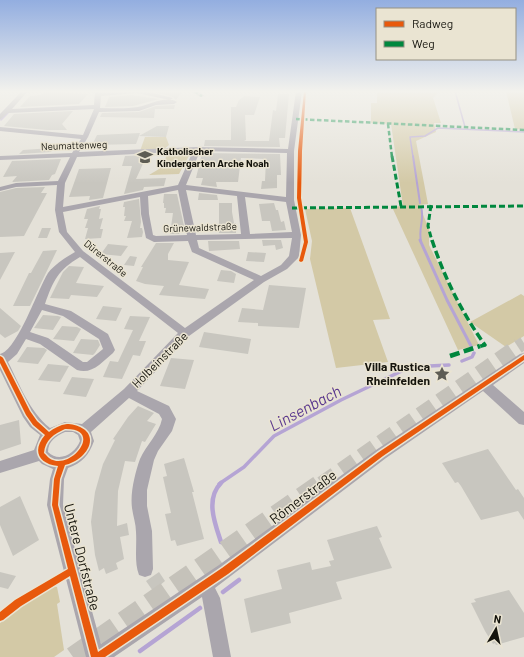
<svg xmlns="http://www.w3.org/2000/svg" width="524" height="657" font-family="Barlow,sans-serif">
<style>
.green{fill:#d3c9a6}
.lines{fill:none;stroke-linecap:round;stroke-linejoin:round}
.stream-far4{stroke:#b5a4d4;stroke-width:1.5}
.stream-far3{stroke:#b5a4d4;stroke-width:2}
.stream-far2{stroke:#b5a4d4;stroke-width:3}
.stream-far1{stroke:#b5a4d4;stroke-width:3.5}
.stream{stroke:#b5a4d4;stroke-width:4.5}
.building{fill:#c8c6bf}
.major-tunnel-far2{stroke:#c5c2ba;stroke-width:13;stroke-dasharray:13 6;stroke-linecap:butt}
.major-tunnel-far1{stroke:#c5c2ba;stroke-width:16;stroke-dasharray:16 8;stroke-linecap:butt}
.major-tunnel{stroke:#c5c2ba;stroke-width:21;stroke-dasharray:21 10;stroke-linecap:butt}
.minor{fill:#aaa6ad;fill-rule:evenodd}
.quiet-far3{stroke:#00873e;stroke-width:2.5;stroke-dasharray:4.5 2.5;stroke-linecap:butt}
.quiet-far2{stroke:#00873e;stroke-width:3;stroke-dasharray:6 3;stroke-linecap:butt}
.quiet-far1{stroke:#00873e;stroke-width:3.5;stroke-dasharray:8 3.5;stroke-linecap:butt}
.quiet{stroke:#00873e;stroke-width:4.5;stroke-dasharray:10 4.5;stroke-linecap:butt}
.cycleway-casing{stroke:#eae4d2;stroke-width:3}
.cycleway{fill:#e8590c;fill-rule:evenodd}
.labels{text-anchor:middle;stroke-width:3;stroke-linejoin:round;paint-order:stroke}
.far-street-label{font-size:10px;fill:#15140d;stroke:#eae4d2}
.far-poi-label{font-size:10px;font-weight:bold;fill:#15140d;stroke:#eae4d2;text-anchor:start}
.street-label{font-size:12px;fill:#15140d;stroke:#eae4d2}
.poi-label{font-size:12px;font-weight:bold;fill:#15140d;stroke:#eae4d2;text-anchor:end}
.near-street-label{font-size:14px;fill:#15140d;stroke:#eae4d2}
.near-water-label{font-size:16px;font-style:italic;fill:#5b3a90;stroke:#eae4d2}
</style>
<rect width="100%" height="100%" fill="#e4e1d8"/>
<path class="green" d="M377,91H437L438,93L433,98L441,123H434L436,132L416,141L428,204L419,205L429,229V245L479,345L458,350L392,207L403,206L391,124L371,123V103H377Z
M506,91H524V129H515Z
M145,137H166L169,145L163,150L140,151Z
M167,152H191L179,174L149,175L164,166Z
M350,208L390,319L373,320L388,362L336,368L310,259L312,241L305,209Z
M521,294L524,296V336L506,347L470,322Z
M53,586L57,587L60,602L57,604L64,650L54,657H0V623L38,594Z"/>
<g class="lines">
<path class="stream-far4" d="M455,91L465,127
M1,120L8,113
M413,157L410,137L425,136L438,128L524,132"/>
<path class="stream-far3" d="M413,156L420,203
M421,241C418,229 425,218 421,207"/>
<path class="stream-far2" d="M420,240L447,300L471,346"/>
<path class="stream-far1" d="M462,361L472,357L474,353
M219,484L244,467L274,436L341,400L410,367L449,365"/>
<path class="stream" d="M221,483C205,499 215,524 221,542
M223,592L239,580
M140,651L200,608"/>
</g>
<path class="building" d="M45,91H66L63,93L88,94L79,104L20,107L30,96L41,95Z
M156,91H182L176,100L173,97L155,92Z
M278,94H289L285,138H279L280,147L204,146L205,140H231V107H236L239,100L244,96L260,97L254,115H245L246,140L244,141H269L273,110L276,111Z
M131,95L159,99L133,106L105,107L109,97Z
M175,105L174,109H155L154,118L100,117L102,113L139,112L156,106Z
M73,111L62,124L67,130H47L4,126L14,114Z
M157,126H169L166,137L139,136L136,144L92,145L97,135L140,133L139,136Z
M52,148L51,152L19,154L23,150Z
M202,153L280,154L281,175H277V188L261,189L262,181H265L266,159L241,158L238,182H216L217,187L201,185L203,178H196Z
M147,155L136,179L166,178L164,186L144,187L143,190L124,194L132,166H122L125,156Z
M61,159L55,174L52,175L49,180L12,182L17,176L3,177L12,161Z
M111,168L103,198L89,200L90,196L69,197L79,169Z
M45,187L41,193H47L24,236L0,237V192L16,188Z
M199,193L217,195L218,200H198Z
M164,194H177L184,226L179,234H170L173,213H165L166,208H164V203H163Z
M139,199L141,222L140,228H142L143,232L142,237L127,238L132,221H124L126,216H124L125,207H123L124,202Z
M219,203H232V212L234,223H236V233H219Z
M274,203L276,210H278L281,222L284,221L286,230L272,231L270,221H262L259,204Z
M100,206L99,209H101L99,219L103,218L100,229H103L101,238L85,239L88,228H85L88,219H84L87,209Z
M42,228H51L47,238H38Z
M262,240H281L283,248L276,250L275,245L263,246Z
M208,241H239L240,249L209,251Z
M156,243H174L168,254V260L189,262L179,285L209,289L205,299L159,295L164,286L145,284L136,281L143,267H141Z
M108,244L128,246L121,256L101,254Z
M57,250L30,306H13L29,273H31L43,251Z
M15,252L0,280V253Z
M248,252L266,253L264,262L246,261Z
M130,256L137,257L134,266L124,265Z
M69,266L84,267L76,283L104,286L97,297L71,295L69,299L50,298L63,272Z
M221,270L231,271L236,274L234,283L217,281Z
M269,285L306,288L299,328L258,326V323L238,322L242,308L263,310Z
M103,306L122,308L116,321L96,319Z
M0,308L21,326L18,331L5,338L0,334Z
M43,315L58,316L61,317L53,330L34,328Z
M130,316L150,317L139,341H146L140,356L133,355L122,379L103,377L110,361L118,362L133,330L124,329Z
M62,326L77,327L81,329L74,341L53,339Z
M204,332L251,339L248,354L199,347Z
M81,339L98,340L100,345L95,353L93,355L73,353Z
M27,347L44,348L47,350L38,364L17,362Z
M171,358L194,360L185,389L160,386Z
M48,364L69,366L60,382L38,380Z
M72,377L94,379L86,397L63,394Z
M138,406L154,413L147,421L156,424L145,442L142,441L135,462L125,461L118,491L117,526L127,523L129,535L120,537L124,559L116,563L118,569L106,574L104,568L99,571L95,555L91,522L95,492L103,464L115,440L113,439L128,417Z
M19,420L21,444L0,451V425Z
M488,449L516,490L518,489L524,498V520L518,511L481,520L461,486L458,482L455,483L442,463Z
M184,458L194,492H192L204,539L177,546L175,540L171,541L165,514L171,513L163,477L167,476L164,464Z
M20,496L39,540L13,556L0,525V507Z
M377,526L382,537L379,538L392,568L336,582L342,599L289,613L291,623L251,633L244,599L282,589L277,570L310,562L312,570L331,566L329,561L334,560L327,540Z
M0,572L16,576L8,589L0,587Z
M159,572L165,581L153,591L146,581Z
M509,590L524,613V637L496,645L495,643L493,644L485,631L471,603L476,602L474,599Z"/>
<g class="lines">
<path class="major-tunnel-far2" d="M518,347L524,343"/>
<path class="major-tunnel-far1" d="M322,484L519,346"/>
<path class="major-tunnel" d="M73,657L323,483"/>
<path class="minor" d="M22,91H28L12,109L94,105L95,91H101V93L144,91L173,98L170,100L137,93L101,96L100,108C112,108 126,109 138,107C149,105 166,95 177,102L174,104L156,105L139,111L99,112L88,137L79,152L197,147L288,149L296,91H302L294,151V200L301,235L299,257L287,269L264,282L189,336L137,391L169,406L176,419L172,431L158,451L154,460L147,490V506L152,531L153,569L151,575L145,577L139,575C134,562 137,546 136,532C136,524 133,516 132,508C130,493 135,473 140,459C146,445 159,434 162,419L159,414L129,398L91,432L94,441C89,455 82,463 68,468L64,479L63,505L101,644L219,565L376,450L520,354L524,353V363L493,385L524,412V425L519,424L483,391L386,458L215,588L220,598L231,657H213L202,597L114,657H86L47,505L50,479L53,469L42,464L39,461L0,473V461L34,450L40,435L30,427L23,417L0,370V354C17,351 38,289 48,273C55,264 65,258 75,252L59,232L55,210L57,185L16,187L0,191V187L16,183L58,181L70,157L0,160V156L72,153L81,139L0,131V127L83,135L94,109L8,113L0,120V114ZM193,151L178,185L63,207L65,183L77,157ZM200,151L287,153L286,197L186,185ZM178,190L187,235L156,236L153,235L149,214L148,196ZM186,190L237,196L241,234L196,235ZM140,197L141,214L146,238L154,242L188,241L192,252L254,280L185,328L83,251L67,232L63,212ZM245,197L286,202L292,232L250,234ZM292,238L289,256L281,265L261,276L199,248L197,240ZM80,257L178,333L124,389L82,424L65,422L50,428C29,411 20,385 8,362L17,354L26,339L40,344L77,370C92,375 102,362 113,353L115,350L108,334L71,311L45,304C53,281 58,270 80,257ZM42,310L63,316L99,339L103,349L87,362H83L48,338L30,332ZM65,432H73L78,435L80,441C75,454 59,463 48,452C48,441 56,436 65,432Z
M191,91H197L205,96L200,97Z"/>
<path class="quiet-far3" d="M194,91L202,96
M296,119L524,130
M388,124L392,157"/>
<path class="quiet-far2" d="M392,156L401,206
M431,205L428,226L432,241
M292,208L524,206"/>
<path class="quiet-far1" d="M432,240C444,277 462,313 485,345L477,347"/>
<path class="quiet" d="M450,356L480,346"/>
<defs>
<path id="cycleway" d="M304,91H306L302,151L301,198L308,242L303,261L301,262L299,261L304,242L297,198L298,151Z
M524,355V360L383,456L228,574L105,657H91L70,576L21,606L3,620L0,621V612L15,600L68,569L52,505L54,479L58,466C38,464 32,450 45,435L33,425L26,415L0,363V356L2,357L3,358L30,411L37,421L49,432C54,428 60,425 67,424C76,424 90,429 90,440C90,453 75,463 65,465L60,479L58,505L98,652L222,568L379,452ZM65,429C105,428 70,473 49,458C47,456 46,455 44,453C45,440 54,434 65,429Z"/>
</defs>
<use href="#cycleway" class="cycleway-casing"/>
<use href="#cycleway" class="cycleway"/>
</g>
<linearGradient id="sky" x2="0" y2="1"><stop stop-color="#93aee0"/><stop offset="0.5" stop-color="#f3f2ed"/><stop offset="1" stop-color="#f3f2ed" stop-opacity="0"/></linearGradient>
<rect width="524" height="183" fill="url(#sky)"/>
<defs>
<symbol id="school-bare" viewBox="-9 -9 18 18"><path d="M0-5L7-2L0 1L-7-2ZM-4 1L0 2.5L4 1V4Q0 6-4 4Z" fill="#5d5c54" stroke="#eae4d2" stroke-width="2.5" paint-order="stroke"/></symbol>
<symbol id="sight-bare" viewBox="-9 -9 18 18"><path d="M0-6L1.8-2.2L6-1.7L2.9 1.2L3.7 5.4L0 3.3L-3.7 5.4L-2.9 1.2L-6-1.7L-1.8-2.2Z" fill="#5d5c54" stroke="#eae4d2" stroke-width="2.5" paint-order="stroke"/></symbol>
</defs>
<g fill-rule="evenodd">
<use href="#school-bare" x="134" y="146" width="22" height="22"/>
<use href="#sight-bare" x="431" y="363" width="22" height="22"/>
</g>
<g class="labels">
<g class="far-street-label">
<text transform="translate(74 145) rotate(-2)" y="4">Neumattenweg</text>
<text transform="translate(200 227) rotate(-2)" y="4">Grünewaldstraße</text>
<text transform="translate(106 258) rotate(39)" y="4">Dürerstraße</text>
</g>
<g class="far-poi-label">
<text x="157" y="155">Katholischer<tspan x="157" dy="12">Kindergarten Arche Noah</tspan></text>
</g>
<g class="street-label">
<text transform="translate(160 360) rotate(-45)" y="4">Holbeinstraße</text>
</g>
<g class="poi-label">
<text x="430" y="371">Villa Rustica<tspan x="430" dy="14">Rheinfelden</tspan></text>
</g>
<g class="near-street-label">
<text transform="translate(303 497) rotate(-37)" y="5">Römerstraße</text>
<text transform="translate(82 557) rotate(76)" y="5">Untere Dorfstraße</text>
</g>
<g class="near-water-label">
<text transform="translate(305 408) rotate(-28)" y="6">Linsenbach</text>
</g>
</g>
<rect x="376" y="8" width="140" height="52" fill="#eae4d2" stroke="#959183"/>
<rect x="384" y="21" width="20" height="6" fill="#e8590c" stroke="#959183"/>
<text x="412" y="28" font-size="12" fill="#15140d">Radweg</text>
<rect x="384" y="41" width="20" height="6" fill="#00873e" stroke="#959183"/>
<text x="412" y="48" font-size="12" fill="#15140d">Weg</text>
<g transform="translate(496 629) rotate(9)" stroke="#eae4d2" stroke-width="3" paint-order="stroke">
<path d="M0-3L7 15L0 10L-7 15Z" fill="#15140d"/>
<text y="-6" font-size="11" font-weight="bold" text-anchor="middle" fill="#15140d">N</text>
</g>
</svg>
